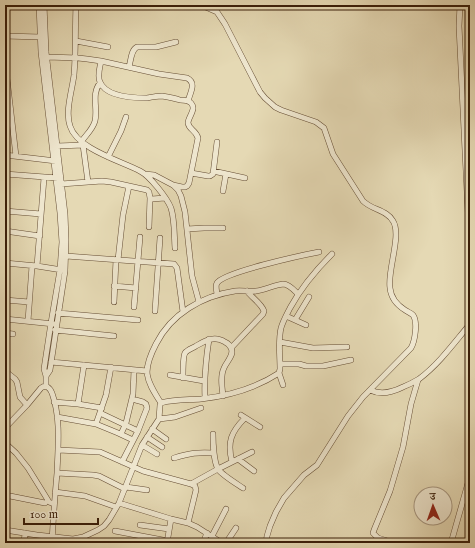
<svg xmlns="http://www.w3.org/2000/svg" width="475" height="548" font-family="'IM FELL English','Noto Serif Devanagari',serif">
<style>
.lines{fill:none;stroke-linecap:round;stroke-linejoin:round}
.minor-casing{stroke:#654d34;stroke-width:6}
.minor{stroke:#eee6ce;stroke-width:5}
</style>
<rect width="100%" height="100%" fill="#e5d9b4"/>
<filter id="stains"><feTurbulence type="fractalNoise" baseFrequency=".005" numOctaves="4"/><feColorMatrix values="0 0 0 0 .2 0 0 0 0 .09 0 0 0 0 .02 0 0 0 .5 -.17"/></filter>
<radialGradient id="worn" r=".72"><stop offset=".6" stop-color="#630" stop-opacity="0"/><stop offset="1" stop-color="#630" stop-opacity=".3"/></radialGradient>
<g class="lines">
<defs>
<path id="minor" d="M39,5L41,52L60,213L62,242L60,270L51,323L44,369L46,376V386
M44,5L46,52L65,214L66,240L65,271L50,370L46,376
M76,5C75,28 76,52 74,75C72,91 65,111 70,126C77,149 121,161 140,171C150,176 167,198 171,208C175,221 174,235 175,248
M201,5L217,12L225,24L260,92L265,98L275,107L281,110L316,122L324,128L333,154L363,201C372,210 387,210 393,221C402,235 387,271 390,288C391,298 397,305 405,310C408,312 411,313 413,315C418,322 415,341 411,348L363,397L348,416L317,465L304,475L284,498L276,512L270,526L267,536L266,543
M460,5L459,26L470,254
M5,36L40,37
M76,41L108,47
M47,57L78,58L87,59L101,61L159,74L187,78C197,83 190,93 188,101
M101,61C100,67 97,76 100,82C106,97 133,98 147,98C152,97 157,96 162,96C168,97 174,98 180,100C184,100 189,101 191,103C197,109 188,117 188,123C189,130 196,130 198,138L189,183L187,186L185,187H182L173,185
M129,67C131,60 131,50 137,47H156L176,42
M6,70L16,156
M81,142C86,135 93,129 95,121C98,108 91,94 100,83
M83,145L88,182
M57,146L84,145
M5,155L56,161
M108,157L121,131L126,117
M213,171L245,178
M191,173L208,176H210L213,174L217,142
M5,174L58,178
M145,174L154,175L173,185L178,190L181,196L185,212L192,276L199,302
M61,184L102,181L111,182L147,190L149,192L150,198L152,199L165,198
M223,191L226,174
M5,211L41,214
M149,227L150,198
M187,229L204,228H223
M5,231L40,236
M66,256L174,264L177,268L183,312
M118,260L123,215L129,186
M5,263L37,266L62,270
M37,266L44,178
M114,286L136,288
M217,295C217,291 215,286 217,283C224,272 303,255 319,252
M5,300L29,302
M114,302L116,260
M134,307L140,237
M155,311L160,238
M58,313L138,320
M286,316L306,325
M5,319L54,324
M295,320L309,297
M28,321L32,266
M55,330L114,336
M5,333L13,334
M280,342L313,348L347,347
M231,348L263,314L264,311C261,303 252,298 247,291
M51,362L147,371
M280,364H299L306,366H323L351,360
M5,371L15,379L17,382L20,397L27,405
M279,373L283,385
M170,375L204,381
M183,378C183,373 183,356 185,353C187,350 193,348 196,346C205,341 214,335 225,342C227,343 230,345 231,348C235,355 226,362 224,368C220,376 222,387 223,396
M370,390C380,395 393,392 403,387C408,385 414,382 419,379C439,364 454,343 470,324
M205,398C204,378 206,359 209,339
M54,402L78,404L102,408
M161,403C145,378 142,371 156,344C171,314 202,296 235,291C242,290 249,292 256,291C265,290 274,285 283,284C289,284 294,290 298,294
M78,404L84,365
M100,413L138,431
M241,415L260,427
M57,417L96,424L118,433L133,440
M159,419L175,417L201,408
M96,424L106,395L111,367
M5,428L27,405L41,388C46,384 50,388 52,393C61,418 58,447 57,473C55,496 53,520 52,543
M152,429L166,439
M121,434L126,423L133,394L134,370
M213,434C213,443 214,462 218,469C222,475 237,484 243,488
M147,437L162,447
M5,443L16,453L28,468L46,497L49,502L54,504
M142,445L157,454
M58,450L100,452L143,471L191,484L218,469L252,452
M174,458C190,453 198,452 214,453
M238,459L254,471
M122,462L138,431L147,408L146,404L143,402L132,399
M232,462C227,442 231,432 245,418
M57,473L93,475L99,476L125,489
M126,487L147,490
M55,492L85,496L116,507
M5,495L45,503
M119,503L171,519L188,523L197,527L222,543
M188,523L196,490L195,486L191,484
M140,525L169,529
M5,530L37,535L73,539L83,537L98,530L104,526L109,520L119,503L142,445L159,419L160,405L161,403C174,399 188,400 201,399C228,396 256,388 279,373L280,369C280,356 278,341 281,328C283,321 287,314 290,308C301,288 316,270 332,254
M115,531L168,541
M212,536L226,509
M79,538L95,543
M24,543L25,533
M167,543L171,519
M203,543L207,533
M226,543L236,528
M394,543L378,538L373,533L374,530L390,491L403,447L411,404L418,380
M451,543L470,476"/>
</defs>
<use href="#minor" class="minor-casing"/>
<use href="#minor" class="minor"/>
</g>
<rect width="475" height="548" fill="none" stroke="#e5d9b4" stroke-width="20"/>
<rect x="6" y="6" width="463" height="536" fill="none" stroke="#3a1e09" stroke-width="2"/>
<rect x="10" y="10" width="455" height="528" fill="none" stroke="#3a1e09"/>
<g transform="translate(433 506) rotate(358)"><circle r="19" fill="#eee6ce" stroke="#a6967f"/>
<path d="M0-3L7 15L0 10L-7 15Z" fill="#8f2418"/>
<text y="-6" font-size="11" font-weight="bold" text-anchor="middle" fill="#3a1e09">उ</text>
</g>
<path d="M24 518v6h74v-6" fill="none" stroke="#3a1e09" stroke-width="2"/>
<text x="30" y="518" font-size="12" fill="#3a1e09" stroke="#eee6ce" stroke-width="3" paint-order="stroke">100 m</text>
<rect width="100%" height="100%" filter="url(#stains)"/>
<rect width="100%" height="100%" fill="url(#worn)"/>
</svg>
